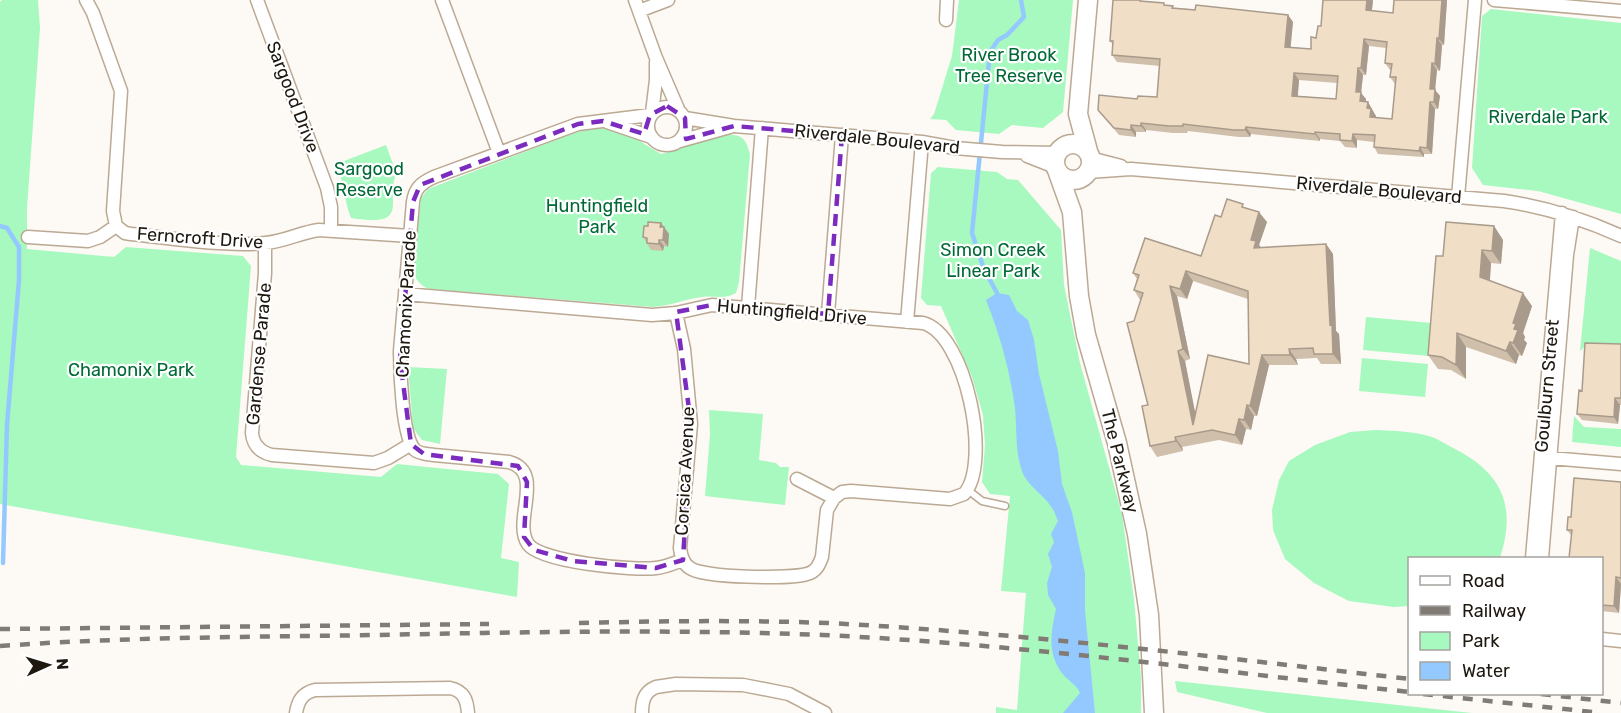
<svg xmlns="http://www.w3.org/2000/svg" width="1621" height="713" font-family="Rubik,sans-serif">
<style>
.green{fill:#a7f9bf}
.water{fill:#94c9ff}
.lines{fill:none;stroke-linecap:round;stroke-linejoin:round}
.stream{stroke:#94c9ff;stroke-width:4.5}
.lane-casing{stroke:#bba993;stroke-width:9}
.street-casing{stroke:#bba993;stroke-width:15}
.secondary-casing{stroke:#bba993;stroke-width:21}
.lane{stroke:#fff;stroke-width:6}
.street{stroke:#fff;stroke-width:12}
.secondary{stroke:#fff;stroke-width:18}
.rail{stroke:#807b75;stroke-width:4.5;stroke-dasharray:10 10;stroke-linecap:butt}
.wall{fill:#cfbfab;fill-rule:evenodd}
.shaded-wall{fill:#a99b8b}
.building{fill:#f1dec7;stroke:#a99b8b;stroke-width:1.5;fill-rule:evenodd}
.marked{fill:none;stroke:#7b2cbf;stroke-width:4.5;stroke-dasharray:12 8;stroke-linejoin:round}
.labels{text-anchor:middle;stroke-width:4.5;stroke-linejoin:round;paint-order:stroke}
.park-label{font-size:18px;fill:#006935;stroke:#fff}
.street-label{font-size:18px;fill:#1e1810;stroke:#fff}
</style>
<rect width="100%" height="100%" fill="#fdf9f5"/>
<path class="green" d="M2,0H38L40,28L27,208V249L114,257L126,247L243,256L251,266L236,457L241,465L381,477L397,464L498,474L509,484L501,558L519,562L517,597L0,504V2Z
M959,0H1073L1063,112L1043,128L1012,125L999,134L956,130L946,120L930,119L934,114L952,56Z
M1491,9L1621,23V214L1538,191L1483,185L1472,168L1482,16Z
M602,128C631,132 638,141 661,154C680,150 727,126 742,138C747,142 748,148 750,154L739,282L736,293C723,300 715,295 702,297C685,299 670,306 653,307L431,289C425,288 419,284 416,278C410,263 420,216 421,198L428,189L571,134L585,130Z
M386,145L393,164L399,168C381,199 416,228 351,218C344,200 344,181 336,164Z
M938,167L997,172L1007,179L1018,180L1061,230L1064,285L1080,363L1122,514L1134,599L1141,677V713H996V707L1017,710L1026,593L1001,591L1010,496L990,494L982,482L985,445L983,415L972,377L941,306L927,305L921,298L931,173Z
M1590,248L1621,261V347L1587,345L1580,351Z
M1366,317L1432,323L1429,356L1363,350Z
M1362,358L1428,364L1425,397L1359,391Z
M408,367L447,369L440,444L422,440L413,428Z
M709,410L763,414L759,460L776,463L780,467H789L785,505L705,496L710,434Z
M1574,416L1584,427L1621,429V447L1572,442Z
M1376,430C1394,431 1414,431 1432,437C1440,440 1449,446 1457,450C1504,475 1516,508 1500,558H1410L1409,606L1394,607L1349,601L1314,583L1285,559L1273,530L1272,510L1279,480L1289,461L1315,445L1350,432Z
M1175,681L1472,713H1267L1177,692Z"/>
<path class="water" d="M997,293L1009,295L1017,311L1028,320L1034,340L1039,374L1058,451L1062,484L1072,512L1085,573V611L1095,713H1063L1080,693C1076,684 1067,680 1061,672C1047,651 1051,632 1056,609L1048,595L1047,583L1052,567L1048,554L1054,542L1051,534L1058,521C1056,517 1055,512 1052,508C1044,494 1025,485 1021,468C1015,448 1017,428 1015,408C1010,371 1000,335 986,300Z"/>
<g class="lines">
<path class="stream" d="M0,226L7,228L19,247V280L7,425L3,563
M997,293L984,269L972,233L990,52L998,40L1007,35L1024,17L1021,0"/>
<defs>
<path id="lane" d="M968,490L982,501L1005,506"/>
<path id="street" d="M86,0L93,13L121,91L113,211L116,226L125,233L131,234C171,238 225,247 265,243C284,242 301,232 319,230L410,236
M257,0L327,188L331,207V230
M442,0L499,153
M635,0L656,58L678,109
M1494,0L1621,11
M639,11L668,0
M946,20L947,0
M648 126a19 19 0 1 1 38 0a19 19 0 1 1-38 0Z
M652,113L656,80V62
M650,115L578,124L434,177C421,183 415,188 413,202L400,351C400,370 402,438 415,450C420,454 427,454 434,455L509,462C546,472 512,521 528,544C540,562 634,571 656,568C666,567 674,563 683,560
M685,118L734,126L922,142L955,148L1002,152L1057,153
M607,122L651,137
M680,141L730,127
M1027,156L1055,167
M1090,158L1121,166
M1088,172L1131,169L1504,201C1545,207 1583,219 1621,236
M1458,197L1475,0
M28,237L88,241L100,237L116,226
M265,243V273L252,433C253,445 260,452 272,455L374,463L388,458L411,444
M405,294L652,315L676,313L712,305L923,323C966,334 992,463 964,494L950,499L851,491L842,492L834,498L797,479
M748,307L762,128
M676,313L684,349L691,424L680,548C681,556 683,564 690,568C703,578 791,579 807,574C816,572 819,565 822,557L827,510L834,498
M828,314L842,135
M907,322L922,142
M1550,458L1621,464
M1532,558L1562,213
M1542,558L1567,255L1573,217
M1602,639L1621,641
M296,713C298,700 303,693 315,690L450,688C464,691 467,700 468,713
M642,713C642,701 644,692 656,687L676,684L743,685L789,694L825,713"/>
<path id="secondary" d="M1055 162a18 18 0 1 1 36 0a18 18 0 1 1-36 0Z
M1088,151L1078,114L1088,0
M1058,173L1072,212L1079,296L1086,335L1117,443L1137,534L1149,615L1154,713"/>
</defs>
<use href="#lane" class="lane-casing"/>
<use href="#street" class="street-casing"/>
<use href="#secondary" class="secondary-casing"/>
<use href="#lane" class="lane"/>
<use href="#street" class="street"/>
<use href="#secondary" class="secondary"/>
<path class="rail" d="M579,623C662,621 745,620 828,623C1022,633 1216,657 1410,679
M0,629L489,624
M0,646C125,637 251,637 376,635C525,632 674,629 823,635C1018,644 1215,671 1410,692
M1423,694L1602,713
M1541,694L1621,703"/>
</g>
<path class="wall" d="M1113,0H1141L1142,1L1174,8L1288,15L1293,22L1290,47L1311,49L1321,26L1323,0H1373L1372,11L1393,13L1394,0H1447L1444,45H1442L1440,71L1437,70L1435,90L1440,96L1438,109H1435L1432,154H1424V157L1378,154L1374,147V142L1357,140V148L1345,147L1340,141L1320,139V141L1251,134L1250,137H1239L1188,131L1187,133H1173L1146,130V132H1136V137L1119,135L1098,110L1137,99L1157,97L1160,66L1117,62L1112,55L1113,45L1110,41ZM1369,46L1386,48L1385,63L1390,70H1391L1390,77L1395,84L1392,119L1375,118L1376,116L1372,111V109L1366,102V99L1361,93L1363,75H1366ZM1299,80L1337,83L1336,99L1298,96Z
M1246,208L1267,222L1259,245L1261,247L1326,244L1333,254L1336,331L1339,334L1341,364H1321L1317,358L1296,359L1298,365H1269L1257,416H1254L1251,430L1246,429L1242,445L1219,440L1182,447L1183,451L1157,457L1150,446L1140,300L1134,290L1137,279L1133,273L1201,256L1221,217ZM1193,281L1248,299L1249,364L1195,413L1185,361L1190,359L1177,296L1187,299Z
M661,223L669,234L668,247L664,246L663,251L651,250L643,237Z
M1494,226L1503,240L1501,264L1491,263L1490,281L1532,306L1523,333L1525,337L1524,340L1527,343L1522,356L1519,355L1516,364L1466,347V379L1451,370L1438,369L1428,355L1443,256Z
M1621,344V405H1620L1618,424L1582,420L1577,414L1582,391Z
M1621,482V586L1619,613L1602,611V558L1571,535L1567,530L1571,517Z"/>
<path class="shaded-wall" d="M1367,0H1373L1371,17L1366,10Z
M1442,0H1447L1444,45L1439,39Z
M1288,15L1293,22L1290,54L1285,47Z
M1437,38L1442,45L1440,71L1435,64Z
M1364,39L1369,46L1366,75L1361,68Z
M1432,63L1437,70L1435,90L1440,96L1438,109L1434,102L1430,89Z
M1358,68L1363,75L1361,93L1366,99L1365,108L1360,101L1356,92Z
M1294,73L1299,80L1297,103L1292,96Z
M1368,102L1376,116L1375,124L1370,117L1367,108Z
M1430,102L1435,109L1432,154L1427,148Z
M1141,123L1146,130V132L1141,126Z
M1131,125L1136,132V137L1131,130Z
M1246,127L1251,134L1250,137L1245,130Z
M1315,132L1320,139V141L1315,134Z
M1353,134L1357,140V148L1352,141Z
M1420,147L1424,154V157L1419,151Z
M1259,212L1267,222L1259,245L1263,251L1254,248L1251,240Z
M661,223L669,234L668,247L663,240L660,227Z
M1494,226L1503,240L1501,264L1492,251Z
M659,240L664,246L663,251L659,244Z
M1326,244L1333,254L1336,331L1339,334L1341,364L1333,354L1330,325Z
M1482,250L1491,263L1489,291L1480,277Z
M1186,271L1193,281L1187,299L1180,289Z
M1170,286L1177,296L1190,359L1183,349Z
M1523,293L1532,306L1523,333L1525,337L1524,340L1527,343L1522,356L1513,343L1514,329L1513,323Z
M1457,333L1466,347V379L1456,365Z
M1510,342L1519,355L1516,364L1506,351Z
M1289,349L1296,359L1298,365L1290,355Z
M1178,351L1185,361L1199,432L1193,425Z
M1262,355L1269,365L1257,416L1250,406Z
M1615,398L1620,405L1618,424L1614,417Z
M1247,405L1254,416L1251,430L1244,420Z
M1239,419L1246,429L1242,445L1235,435Z
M1175,437L1182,447L1183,451L1176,441Z
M1616,577L1621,584L1619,613L1614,606Z"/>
<path class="building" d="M1113,0H1140V1L1164,3V5L1173,6L1172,8L1195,10L1196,5L1288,15L1285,47L1311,49V37L1316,38L1318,26H1321L1323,0H1367L1366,10L1393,13L1394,0H1442L1439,39L1437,38L1435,64L1432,63L1430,89H1435L1434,102H1430L1427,148L1420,147L1419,151L1374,147L1375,135L1353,134L1352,141L1340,140V134L1315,132V134L1246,127L1245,130H1234L1183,124V126H1169L1141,123V126L1131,125V130L1114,128L1098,110L1099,95L1137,99L1138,96L1157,97L1160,59L1112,55L1113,41H1110ZM1364,39L1387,42L1385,63L1392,64L1390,77H1396L1392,119L1370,117L1371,109L1367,108L1368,102L1360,101L1361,92H1356L1358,68H1361ZM1294,73L1338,76L1336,99L1292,96Z
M1227,199L1243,204L1242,207L1259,212L1251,240L1256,241L1254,248L1326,244L1330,325L1332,324L1333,354H1314L1313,348L1289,349L1290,355H1262L1250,406L1247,405L1244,420L1239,419L1235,435L1212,430L1175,437L1176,441L1150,446L1142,406L1148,405L1127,323L1134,321L1143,293L1134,290L1139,275L1133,273L1145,238L1201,256L1215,215L1221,217ZM1186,271L1248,291L1249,364L1208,355L1193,425L1178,351L1183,349L1170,286L1180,289Z
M648,222L661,223L660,227H664L663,240H659V244L647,243V238L643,237L644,226H648Z
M1446,222L1494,226L1492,251L1482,250L1480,277L1523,293L1513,323L1516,324L1514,329L1518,330L1513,343L1510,342L1506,351L1457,333L1456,365L1442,357L1428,355L1436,256H1443Z
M1585,343L1621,344V398H1615L1614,417L1577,414L1579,390L1582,391Z
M1574,478L1621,482V578L1616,577L1614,606L1602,605V558H1569L1572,530H1567L1568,517H1571Z"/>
<path class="marked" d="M667,106L685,118L686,139L734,126L842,135L828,314L712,305L676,312L691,424L683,560L656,568L573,561L534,550L524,537L527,482L518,466L424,454L411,444L400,359L413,202L420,185L578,124L603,121L644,134L650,115Z"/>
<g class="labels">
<g class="park-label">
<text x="1009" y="61">River Brook<tspan x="1009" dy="21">Tree Reserve</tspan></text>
<text x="1548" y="123">Riverdale Park</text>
<text x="369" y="175">Sargood<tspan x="369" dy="21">Reserve</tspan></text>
<text x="597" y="212">Huntingfield<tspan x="597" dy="21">Park</tspan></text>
<text x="993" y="256">Simon Creek<tspan x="993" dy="21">Linear Park</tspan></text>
<text x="131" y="376">Chamonix Park</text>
</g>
<g class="street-label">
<text transform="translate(293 97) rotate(69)" y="6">Sargood Drive</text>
<text transform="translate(877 139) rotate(6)" y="6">Riverdale Boulevard</text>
<text transform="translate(1379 190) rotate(5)" y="6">Riverdale Boulevard</text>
<text transform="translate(200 238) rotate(4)" y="6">Ferncroft Drive</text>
<text transform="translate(406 304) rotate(-87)" y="6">Chamonix Parade</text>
<text transform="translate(792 312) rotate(5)" y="6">Huntingfield Drive</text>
<text transform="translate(259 354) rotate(-85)" y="6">Gardense Parade</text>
<text transform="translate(1547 386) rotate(-85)" y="6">Goulburn Street</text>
<text transform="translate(1120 461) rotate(76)" y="6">The Parkway</text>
<text transform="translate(685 471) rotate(-87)" y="6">Corsica Avenue</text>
</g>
</g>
<rect x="1408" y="557" width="195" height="138" fill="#ffffff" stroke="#a5a39f" stroke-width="1.5"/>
<rect x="1420" y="576" width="30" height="9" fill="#ffffff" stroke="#a5a39f" stroke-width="1.5"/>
<text x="1462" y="587" font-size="18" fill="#1e1810">Road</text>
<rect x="1420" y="606" width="30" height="9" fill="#807b75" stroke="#a5a39f" stroke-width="1.5"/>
<text x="1462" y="617" font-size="18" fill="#1e1810">Railway</text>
<rect x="1420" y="632" width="30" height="18" fill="#a7f9bf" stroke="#a5a39f" stroke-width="1.5"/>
<text x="1462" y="647" font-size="18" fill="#1e1810">Park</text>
<rect x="1420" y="662" width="30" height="18" fill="#94c9ff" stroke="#a5a39f" stroke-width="1.5"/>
<text x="1462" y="677" font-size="18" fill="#1e1810">Water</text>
<g transform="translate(48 665) rotate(86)" stroke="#ffffff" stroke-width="4.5" paint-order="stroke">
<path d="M0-4.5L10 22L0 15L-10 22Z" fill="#1e1810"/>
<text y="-9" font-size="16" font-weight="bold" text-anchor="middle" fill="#1e1810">N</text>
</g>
</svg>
